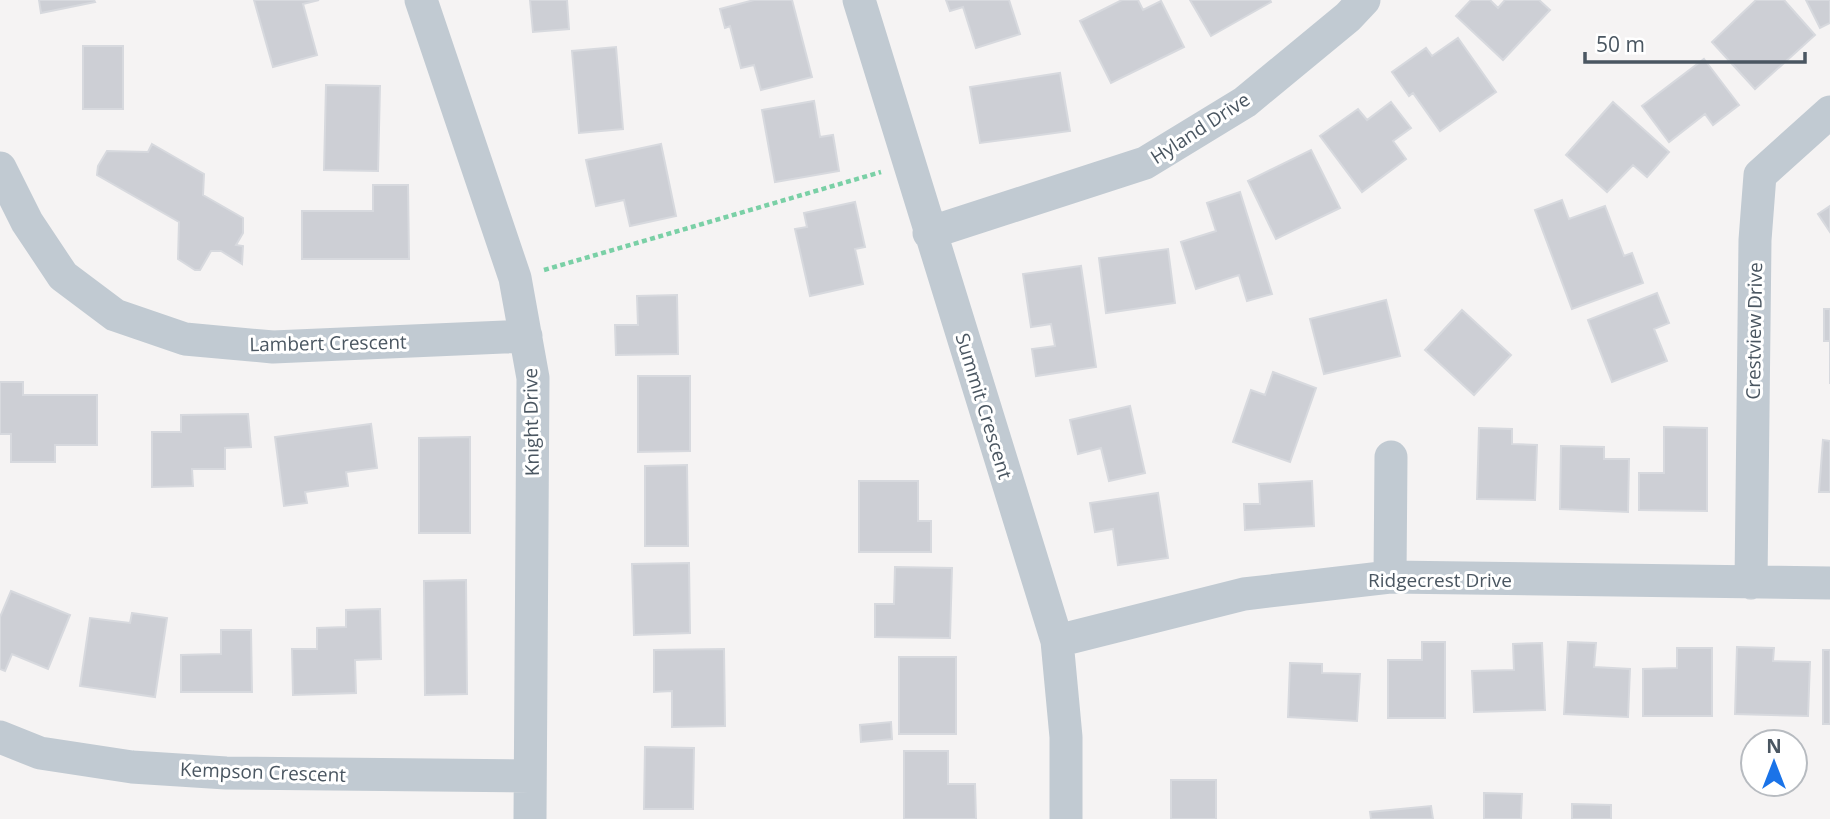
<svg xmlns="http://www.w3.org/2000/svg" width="1830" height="819" font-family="'Open Sans',sans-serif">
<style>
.building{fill:#cdcfd5;stroke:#d7d9de;stroke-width:2}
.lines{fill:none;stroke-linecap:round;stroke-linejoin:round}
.path{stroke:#7ad0a6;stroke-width:4.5;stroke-dasharray:5 3.5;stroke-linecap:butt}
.street{stroke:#c1cad2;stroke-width:33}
.labels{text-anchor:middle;stroke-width:6;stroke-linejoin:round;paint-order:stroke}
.street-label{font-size:19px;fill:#4a5661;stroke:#fff}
</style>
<rect width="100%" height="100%" fill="#f5f3f3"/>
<path class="building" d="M39,0H94L95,2L41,13Z
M254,0H319L303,4L317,55L273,67Z
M530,0H567L569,29L533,32Z
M754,0H792L812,77L761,90L754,65L741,68L730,26L725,28L720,9Z
M946,0H1009L1020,34L976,48L963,7L950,11Z
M1122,0H1138L1143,10L1161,1L1184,47L1111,83L1080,21Z
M1190,0H1270L1271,2L1211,36Z
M1471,0H1490L1498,8L1505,0H1539L1550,10L1503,60L1456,16Z
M1756,0H1784L1815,35L1755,89L1712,42Z
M1806,0H1830V23L1820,28Z
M1458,38L1496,92L1440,131L1413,93L1409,96L1392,72L1426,48L1432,56Z
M83,46H123V109H83Z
M616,47L623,129L579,133L572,51Z
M1704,59L1739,105L1713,125L1705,114L1669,142L1642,106Z
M1060,73L1070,131L980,143L970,87Z
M326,85L380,86L378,171L324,170Z
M814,101L820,137L833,135L839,171L775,182L762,110Z
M1391,102L1411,128L1393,141L1406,159L1362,192L1320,136L1358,109L1367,120Z
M1613,102L1669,152L1647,177L1633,165L1607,192L1566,155Z
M152,144L204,174L203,195L243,218V233L236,245L243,246L242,264L221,251H211L200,270H195L178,259L179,222L97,175L98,166L107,151L148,152Z
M661,144L676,216L630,226L624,200L596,206L586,160Z
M1311,150L1340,208L1276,239L1248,181Z
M373,185H408L409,259H302V211H373Z
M1240,192L1272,294L1247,301L1239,275L1196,289L1181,242L1216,231L1207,203Z
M1562,200L1569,219L1605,206L1624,256L1632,253L1643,283L1572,309L1535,210Z
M855,202L865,247L855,249L863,284L810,296L795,229L807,227L804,213Z
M1830,206V232L1818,214Z
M1168,249L1175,303L1106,313L1099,258Z
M1081,266L1096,367L1036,376L1032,349L1055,346L1051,324L1031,327L1023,274Z
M1657,293L1669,323L1654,329L1667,361L1612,382L1588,320Z
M677,295L678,354L616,355L615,325H638L637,296Z
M1386,300L1400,356L1324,374L1310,319Z
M1824,309H1830V384V341H1824Z
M1462,310L1511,355L1474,395L1425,350Z
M1273,372L1316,388L1290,462L1233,442L1251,390L1265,395Z
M638,376H690V451L638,452Z
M0,382H23V395H97V445H55V462H11V434H0Z
M1130,406L1145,473L1109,481L1101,448L1078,454L1070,420Z
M248,414L251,447L225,448V469H192L193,486L152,487V432H181V415Z
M371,424L377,468L346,472L348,486L305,492L307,503L284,506L275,437Z
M1664,427L1707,428V511L1639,510V473H1664Z
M1479,428L1512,429V444L1537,445L1535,500L1477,499Z
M470,437V533H419V438Z
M1823,440L1830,441V492H1819Z
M1561,446L1604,447V459H1629L1628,512L1560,509Z
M687,465L688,546H645V466Z
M859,481H918V521H931V552H859Z
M1312,481L1314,526L1245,530L1244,504H1260L1259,484Z
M1158,493L1168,558L1118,565L1113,529L1095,532L1090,503Z
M689,563L690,633L634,635L632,564Z
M895,567L952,568L950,638L875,637V604H894Z
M466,580L467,694L425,695L424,581Z
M11,591L70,615L48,669L12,654L5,671L0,669V617Z
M380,609L381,659L355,660L356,693L293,695L292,649H317V628L346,627V610Z
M132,613L167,618L155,697L80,686L90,618L130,623Z
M221,630H251L252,692H181V655L221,654Z
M1422,642H1445V718H1388V660H1422Z
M1568,642L1596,643L1594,667L1630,669L1628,717L1564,714Z
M1542,643L1545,710L1474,712L1472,671L1514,670L1513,644Z
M1737,647L1774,648L1773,661L1810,662L1808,716L1735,714Z
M1677,648H1712V716H1643V669L1677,668Z
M724,649L725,726L672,727V691L654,692V650Z
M1823,650H1830V724H1823Z
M899,657H956V734H899Z
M1290,663L1322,664V673L1360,674L1357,721L1288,717Z
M891,722L892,739L861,742L860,725Z
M645,747L694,748L693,809H644Z
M904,751H948V784H975L976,819H904Z
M1171,780H1216V819H1171Z
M1484,793L1522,794L1521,819H1484Z
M1572,804L1611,805V819H1572Z
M1431,806L1433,819H1371L1370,812Z"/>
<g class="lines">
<path class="path" d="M544,270L881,172"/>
<path class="street" d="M421,0L515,278L533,378L530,819
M859,0L1057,641L1066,737V819
M0,168L27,222L63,276L115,315L185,339L273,347L526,336
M929,233L1145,163L1245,102L1348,17L1364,0
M1390,577L1391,457
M1751,583L1755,240L1760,175L1830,112
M1057,641L1244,594L1390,577L1830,583
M0,737L40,753L132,767L226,773L530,776"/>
</g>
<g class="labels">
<g class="street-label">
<text transform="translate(1200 128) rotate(-33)" y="7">Hyland Drive</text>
<text transform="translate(1754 331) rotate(-89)" y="7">Crestview Drive</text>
<text transform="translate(328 343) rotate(-1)" y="7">Lambert Crescent</text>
<text transform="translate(984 406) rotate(73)" y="7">Summit Crescent</text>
<text transform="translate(531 422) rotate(-91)" y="7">Knight Drive</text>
<text x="1440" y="587">Ridgecrest Drive</text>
<text transform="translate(263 772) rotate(2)" y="7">Kempson Crescent</text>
</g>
</g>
<g transform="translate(1774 763)"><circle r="33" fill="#ffffff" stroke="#b7bbc0" stroke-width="2"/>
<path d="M0-5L12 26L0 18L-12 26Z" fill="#1a73e8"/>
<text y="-10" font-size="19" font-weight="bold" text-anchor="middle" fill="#4a5661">N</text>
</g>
<path d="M1585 52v10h220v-10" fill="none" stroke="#4a5661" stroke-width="3.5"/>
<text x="1596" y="52" font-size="21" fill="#4a5661" stroke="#ffffff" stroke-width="5" paint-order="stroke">50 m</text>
</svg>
